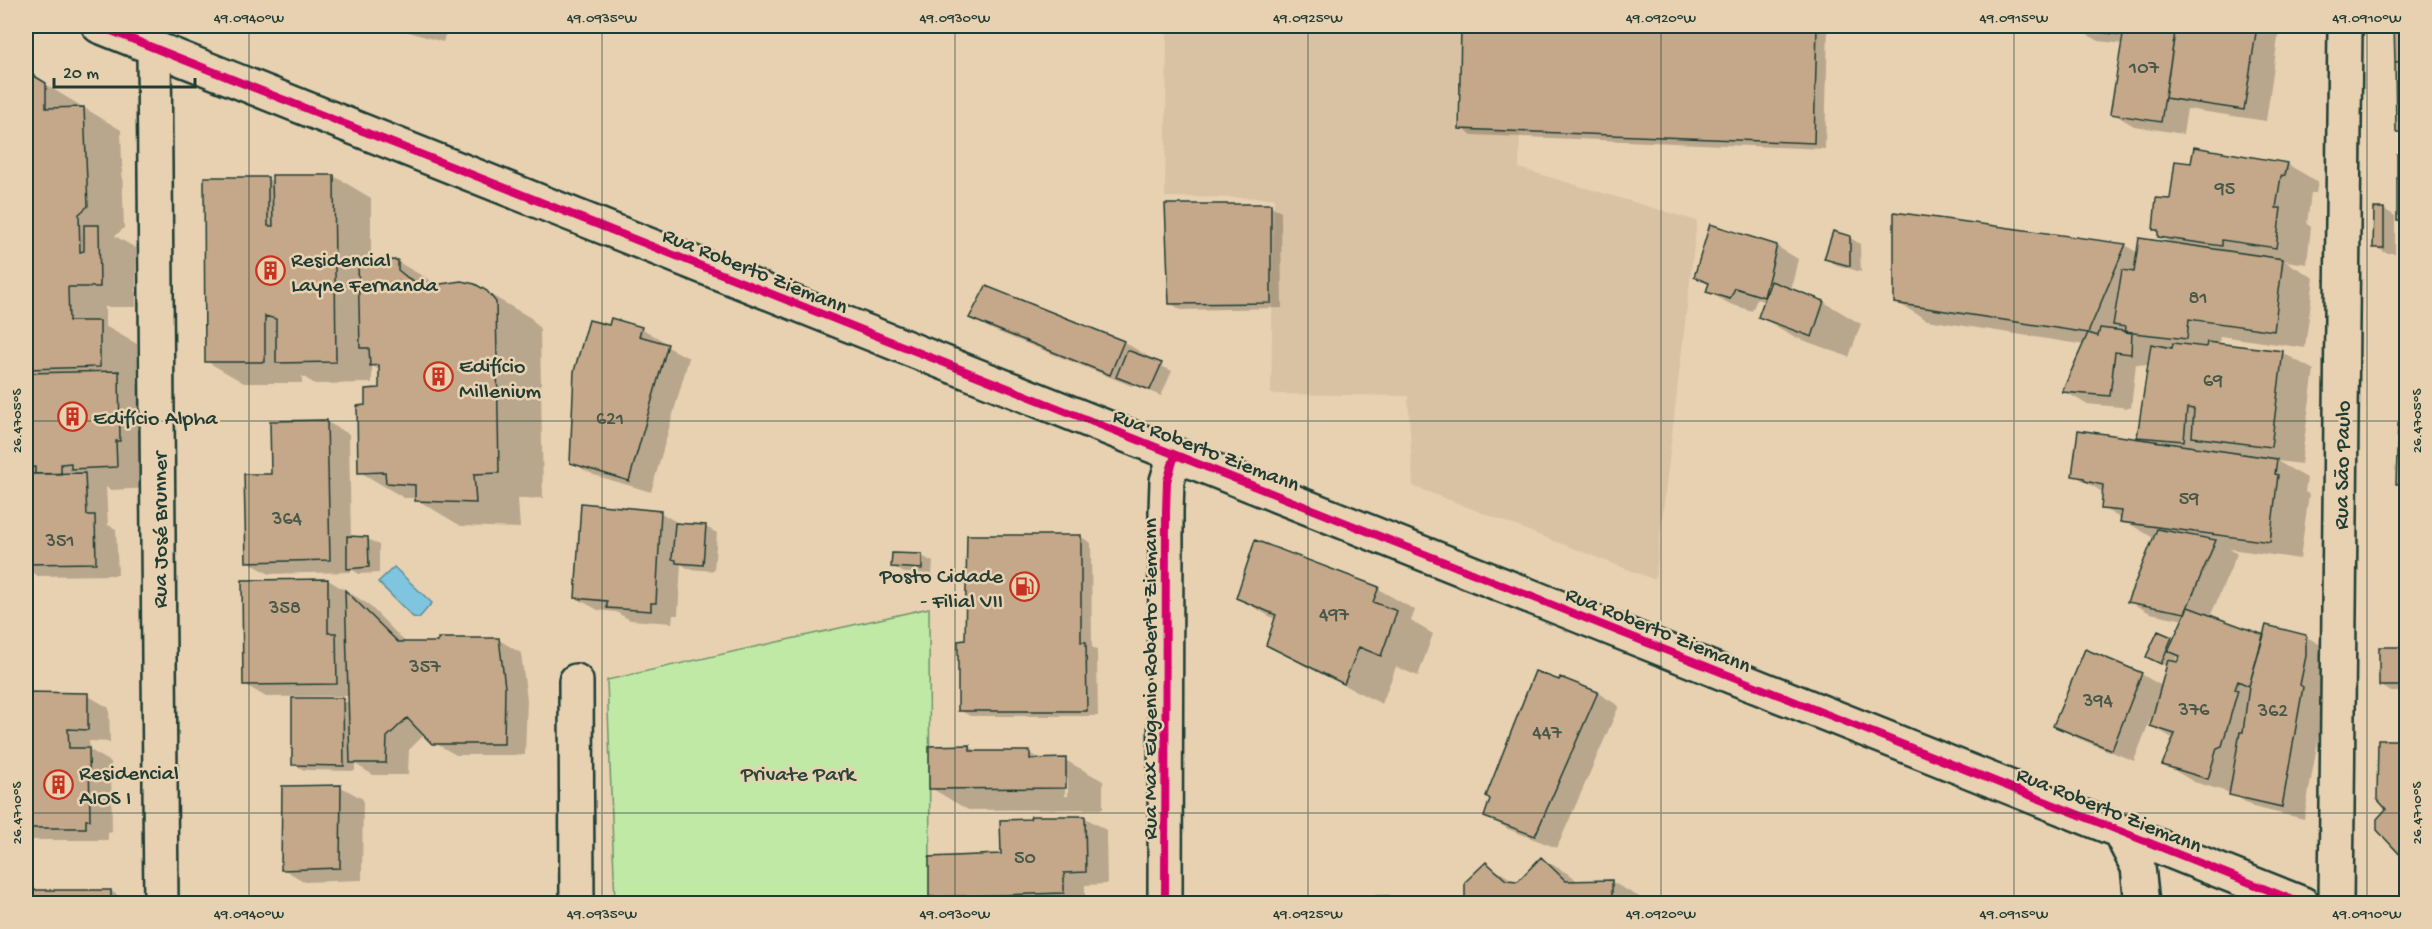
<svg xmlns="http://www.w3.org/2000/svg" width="2432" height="929" font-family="'Gochi Hand',sans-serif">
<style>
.built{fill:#d9c2a3}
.green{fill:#bfe9a5;stroke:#6f936c;stroke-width:1.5}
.water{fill:#7fc5e0;stroke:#598f9b;stroke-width:1.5}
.shadow{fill:#0003;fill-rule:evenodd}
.building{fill:#c4a889;stroke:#1f3d34;stroke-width:1.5}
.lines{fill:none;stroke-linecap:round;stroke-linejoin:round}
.street-casing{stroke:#1f3d34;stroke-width:38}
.secondary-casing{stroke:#1f3d34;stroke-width:38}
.street{stroke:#e8d1b1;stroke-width:33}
.secondary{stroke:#e8d1b1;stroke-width:33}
.cycleway-casing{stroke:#e8d1b1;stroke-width:11}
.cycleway{stroke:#d6006c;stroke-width:8}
.ticks{fill:none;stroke:#1f3d34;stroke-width:1.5;stroke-opacity:0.45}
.labels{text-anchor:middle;stroke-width:5;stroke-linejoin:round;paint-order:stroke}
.number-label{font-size:20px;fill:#485849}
.poi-label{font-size:22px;fill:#1f3d34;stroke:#e8d1b1;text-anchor:start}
.street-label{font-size:22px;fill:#1f3d34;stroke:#e8d1b1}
.park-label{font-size:22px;fill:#27463a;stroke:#e8d1b1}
.neatline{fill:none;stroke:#1f3d34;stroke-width:2}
.ticks-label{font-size:15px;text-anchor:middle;fill:#1f3d34}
</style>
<rect width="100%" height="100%" fill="#e8d1b1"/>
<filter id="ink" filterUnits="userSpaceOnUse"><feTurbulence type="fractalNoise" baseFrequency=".0167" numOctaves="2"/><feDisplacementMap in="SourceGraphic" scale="12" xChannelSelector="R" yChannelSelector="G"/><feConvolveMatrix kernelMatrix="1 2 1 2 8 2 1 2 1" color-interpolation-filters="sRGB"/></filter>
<g filter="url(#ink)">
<path class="built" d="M1167,26H1461L1457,128L1520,131L1519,168L1697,221L1655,580L1413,486L1408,396L1271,394L1274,198L1165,197Z"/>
<path class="green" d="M929,608L930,903H615L607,680Z"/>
<path class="water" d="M394,567L432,603L419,618L413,617L378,582Z"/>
<path class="shadow" d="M388,26H448L443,42Z
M1463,26H1828L1825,149L1472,135L1461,128Z
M2077,26H2270L2279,31L2266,121L2187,109L2183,134L2134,126L2112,113L2123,44L2099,41L2077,29Z
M2395,26H2406V137L2397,131Z
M26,62L32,67L33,77L121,130L124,228L115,236L136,248V307H105V326L137,344V383L156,394L154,488L110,490L106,487L108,525L116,529L118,575L38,576L26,569Z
M2399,156H2406V225L2399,220Z
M2287,164L2318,182L2316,193H2311L2307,224L2311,227L2307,264L2285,261L2314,278L2305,348L2220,336L2219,345L2283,353L2314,370L2301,464L2277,461L2307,478L2305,492L2309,494L2300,559L2230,549L2237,554L2210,617L2264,637L2305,636L2328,649V669L2321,699L2325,701L2304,819L2253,807L2231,793L2194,782L2164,764L2174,739L2152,726L2154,715H2152L2134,761L2077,738L2055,725L2141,674L2162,686L2168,667L2159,663L2158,633L2175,640L2184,620L2150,613L2128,601L2155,539L2103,508L2104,493L2074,475L2149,442L2139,436L2149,365L2136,364L2131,408L2086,404L2064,391L2085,345L1927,320L1896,302L2125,245L2138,253L2174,245L2159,236V232L2154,229L2192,165ZM2178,655L2182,657L2178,664L2175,663Z
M334,176L371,198V262H398L440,286L474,285L531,318L540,329L543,498L518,499L520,528L461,526L414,498H404L360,472L367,407L381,390L380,370L372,366V383L315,384L302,376V383H244L206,361V179H268L274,182Z
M1270,205L1281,212L1282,308L1181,310L1170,303Z
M2384,209L2395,216V253H2386L2375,247Z
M1849,237L1860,244L1861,272L1837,265L1826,259Z
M1776,246L1798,259L1791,290L1824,302L1861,324L1849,357L1797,338L1760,317L1765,302L1757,299L1752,311L1730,304L1708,292L1710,285L1695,277Z
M987,288L1124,342L1146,355L1144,358L1172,371L1161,396L1133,384L1132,386L993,330L971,318Z
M610,327L641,328L663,341L662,344L689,358L651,492L594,475L572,463Z
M2406,399V488L2398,483L2399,424L2406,423Z
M327,422L349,434L351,537L368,539L379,545V573L359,574L351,569V572L269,574L247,561L272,475Z
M661,513L682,525L706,527L717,533L714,571L689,569L681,564L678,615H673L672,623L630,620L616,612L598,610L576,598Z
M1080,536L1091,543L1092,647L1097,650L1098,716H970L959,710L967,641Z
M922,556L933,562L932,574L904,573L893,566Z
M328,580L368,604L407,644L499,640L521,653L527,700L525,755H456L433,742L425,734L409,750L408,775H373L355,764V771L304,770L293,764L343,700L350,704V696L266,697L244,684V581Z
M1378,589L1415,610L1411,621L1433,634L1418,676L1396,667L1382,704L1305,666L1267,644L1276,620L1238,598Z
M2404,649L2406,650V692H2391L2380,685Z
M1561,679L1598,693L1619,706L1557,848L1508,829L1486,816Z
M26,694L87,695L109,708L110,742L89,741L90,750L111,762L112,832L108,833V840H26Z
M2379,742H2406V859L2378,829L2388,809Z
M931,747H970L981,753H1029L1042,760H1065L1103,781V809L968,810L931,788ZM1065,779H1068V796H1065Z
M341,787L363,799L362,880L305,882L283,869Z
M1084,817L1106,830L1107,884L1085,885V904H944L931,896L1002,856Z
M1541,858L1572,876L1578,882H1612L1643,899V904H1466L1486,864L1518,883Z
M26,891H111L132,904H26Z
M1388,897L1399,904H1345Z"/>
<path class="building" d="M1461,26H1817L1814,143L1459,129Z
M2075,26H2176L2161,122L2110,114L2123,35L2075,29Z
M2176,26H2257L2244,110L2165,98Z
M2394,26H2406V61L2395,62Z
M2406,61V132H2396L2395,62Z
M26,71L46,83V108L84,107L88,206L79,214L80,252L84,251V225H99L100,287H68L69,321H100V367L26,369Z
M2194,147L2288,163L2285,175L2281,176L2276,208H2281L2276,248L2222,240V246L2158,237V230H2153L2156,198L2170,199L2175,161L2191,163Z
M2397,154H2406V221H2397Z
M272,175H334L336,362L276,363V319L265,316V362H205L204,177H268V226H273Z
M1165,204H1271V303L1169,304Z
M2374,208H2384V248H2373Z
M1894,212L2126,244L2088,333L1894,303Z
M1710,224L1777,245L1764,297L1735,288L1730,299L1706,292L1709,283L1694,277Z
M1833,231L1850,236V266L1824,259Z
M2139,238L2283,259L2274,331L2189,319L2187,339L2125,332L2126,327L2113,325L2122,270L2134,272Z
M398,260V270L408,278L420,284L434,285L461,281L475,284L487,291L496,302L499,473L474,474L476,503L415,501V485L386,483L385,472L358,473L357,406L365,405V389L379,388V365L370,366L369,348H360L358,261Z
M1771,281L1824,301L1812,337L1758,317Z
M986,286L1124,341L1110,375L969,318Z
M611,318L642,327L639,336L668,344L629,481L570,463L574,371L589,320L609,325Z
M2100,328L2132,332L2131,354L2115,352L2110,396L2062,392L2088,333L2098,336Z
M2207,342L2283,351L2271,447L2192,437L2194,409L2187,408L2184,441L2137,437L2151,344L2172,348L2173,343L2206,347Z
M1127,350L1162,363L1150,390L1116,377Z
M119,371L120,441H116L117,467L71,469V463L61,464V474H35V467L26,468V373Z
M2405,398H2406V484H2396L2398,423L2405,422Z
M327,420L330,560L246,562L244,474H271L270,421Z
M2078,430L2277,459L2275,474L2278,475L2270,542L2120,522L2122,511L2101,509L2103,485L2085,481L2084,478L2072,476Z
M85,473L87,515H95L96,563L26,564V474Z
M581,503L661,511L656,603H651V611L607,608V601L575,598Z
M675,523L706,525L703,565L676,563V560L672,559Z
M2157,529L2216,540L2185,613L2127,602Z
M967,535H1081V642H1086L1087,711H958V641L965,640Z
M347,536L368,537L369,567L347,569Z
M1255,540L1379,587L1373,602L1397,611L1381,656L1359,647L1344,684L1266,645L1276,615L1236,598Z
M892,553L922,554V569L891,567Z
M328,579V633H336L337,684L243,685L242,580Z
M345,590L398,642H438V638H499L505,687L504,744H432L407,718L387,737L386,763H350Z
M2188,607L2264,635L2249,686L2238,681L2235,689L2238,690L2222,746L2217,748L2208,779L2162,765L2175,734L2150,726L2168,660L2177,662L2180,656L2168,651Z
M2266,625L2306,635V656L2300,685L2303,687L2282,807L2229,795L2240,732H2243L2249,686Z
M2158,631L2172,637L2161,664L2146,657Z
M2379,647H2404V686H2379Z
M2085,649L2142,673L2112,750L2053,726Z
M1535,671L1559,680L1560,677L1598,692L1535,836L1484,817L1490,799L1486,796Z
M26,692L88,693V730L68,729L69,748H89L90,820H86V828H26Z
M292,698H343L344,766L292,765Z
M2378,740H2406V861L2377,830V819L2386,809L2377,799Z
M970,745V751H1030V759L1066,758V788L929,789V746Z
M341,785L340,868L281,870L282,786Z
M1031,816H1085L1086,872L1064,873V893L929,897V857L1001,854L1000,820L1030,819Z
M1541,857L1566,881L1612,880V904H1465V882L1486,862L1506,880L1518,881Z
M26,890H111V904H26Z
M1389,896V904H1343V897Z"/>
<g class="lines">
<defs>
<path id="street" d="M154,48L161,904
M576,681L577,904
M2336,904L2345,26"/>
<path id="secondary" d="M99,26L2303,904
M2120,832L2138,867L2142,904
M1165,904L1166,511L1167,481L1175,455"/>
</defs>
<use href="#street" class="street-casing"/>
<use href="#secondary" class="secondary-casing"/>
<use href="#street" class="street"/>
<use href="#secondary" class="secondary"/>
<defs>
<path id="cycleway" d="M99,26L2303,904
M1165,904L1166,511L1167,481L1175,455"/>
</defs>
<use href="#cycleway" class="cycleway-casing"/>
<use href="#cycleway" class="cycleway"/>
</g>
</g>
<path class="ticks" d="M249,26V904M602,26V904M955,26V904M1308,26V904M1661,26V904M2014,26V904M2367,26V904M26,29H2406M26,421H2406M26,813H2406"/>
<defs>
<symbol id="building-ring" viewBox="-11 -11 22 22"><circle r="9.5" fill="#e8d1b1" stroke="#c8321e" stroke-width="1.5"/><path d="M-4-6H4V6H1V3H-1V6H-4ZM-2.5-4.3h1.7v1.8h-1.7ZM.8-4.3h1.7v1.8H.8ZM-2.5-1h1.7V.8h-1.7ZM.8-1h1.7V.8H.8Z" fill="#c8321e"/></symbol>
<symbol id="fuel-ring" viewBox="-11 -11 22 22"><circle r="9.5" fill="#e8d1b1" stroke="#c8321e" stroke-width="1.5"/><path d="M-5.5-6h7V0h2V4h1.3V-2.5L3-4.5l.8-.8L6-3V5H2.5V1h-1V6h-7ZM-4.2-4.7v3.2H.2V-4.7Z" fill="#c8321e"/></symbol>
</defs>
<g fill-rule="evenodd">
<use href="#building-ring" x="254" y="254" width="33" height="33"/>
<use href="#building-ring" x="422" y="360" width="33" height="33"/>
<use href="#building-ring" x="56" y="400" width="33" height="33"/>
<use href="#fuel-ring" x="1008" y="570" width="33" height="33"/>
<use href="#building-ring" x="42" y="768" width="33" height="33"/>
</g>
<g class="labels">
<g class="number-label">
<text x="2144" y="73">107</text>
<text x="2225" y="194">95</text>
<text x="2198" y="303">81</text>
<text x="2213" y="386">69</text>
<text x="610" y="424">621</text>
<text x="2189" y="504">59</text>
<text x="287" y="524">364</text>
<text x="60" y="546">351</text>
<text x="285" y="613">358</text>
<text x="1334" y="620">497</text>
<text x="425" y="672">357</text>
<text x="2098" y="706">394</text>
<text x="2194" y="715">376</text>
<text x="2273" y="716">362</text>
<text x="1547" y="738">447</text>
<text x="1025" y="863">50</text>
</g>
<g class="poi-label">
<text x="291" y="266">Residencial<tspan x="291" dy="25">Layne Fernanda</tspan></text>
<text x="459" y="372">Edifício<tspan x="459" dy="25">Millenium</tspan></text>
<text x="93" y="424">Edifício Alpha</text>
<text x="1003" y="582" text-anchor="end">Posto Cidade<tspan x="1003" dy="25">- Filial VII</tspan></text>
<text x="79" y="779">Residencial<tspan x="79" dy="25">AIOS I</tspan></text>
</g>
<g class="street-label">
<text transform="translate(756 269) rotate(22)" y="8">Rua Roberto Ziemann</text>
<text transform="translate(1207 448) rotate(21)" y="8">Rua Roberto Ziemann</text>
<text transform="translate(2340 465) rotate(-89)" y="8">Rua São Paulo</text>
<text transform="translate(158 530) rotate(-90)" y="8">Rua José Brunner</text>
<text transform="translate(1659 628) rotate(22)" y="8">Rua Roberto Ziemann</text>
<text transform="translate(1148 679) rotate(-90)" y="8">Rua Max Eugenio Roberto Ziemann</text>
<text transform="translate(2110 808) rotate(22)" y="8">Rua Roberto Ziemann</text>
</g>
<g class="park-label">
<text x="798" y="780">Private Park</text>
</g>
</g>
<rect width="2432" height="929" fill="none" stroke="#e8d1b1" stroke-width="66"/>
<path d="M54 78v9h141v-9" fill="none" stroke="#1f3d34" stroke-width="3"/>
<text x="63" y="78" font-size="18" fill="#1f3d34" stroke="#e8d1b1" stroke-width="4.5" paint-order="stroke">20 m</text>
<rect x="33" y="33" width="2366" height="863" class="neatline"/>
<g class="ticks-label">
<text x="249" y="22">49.0940°W</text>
<text x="602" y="22">49.0935°W</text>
<text x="955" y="22">49.0930°W</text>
<text x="1308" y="22">49.0925°W</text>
<text x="1661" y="22">49.0920°W</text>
<text x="2014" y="22">49.0915°W</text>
<text x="2367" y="22">49.0910°W</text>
<text transform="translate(16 421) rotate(-90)" y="5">26.4705°S</text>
<text transform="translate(2416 421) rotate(-90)" y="5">26.4705°S</text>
<text transform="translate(16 813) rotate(-90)" y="5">26.4710°S</text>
<text transform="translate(2416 813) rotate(-90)" y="5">26.4710°S</text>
<text x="249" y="918">49.0940°W</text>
<text x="602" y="918">49.0935°W</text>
<text x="955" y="918">49.0930°W</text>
<text x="1308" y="918">49.0925°W</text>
<text x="1661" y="918">49.0920°W</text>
<text x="2014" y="918">49.0915°W</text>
<text x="2367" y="918">49.0910°W</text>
</g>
</svg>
